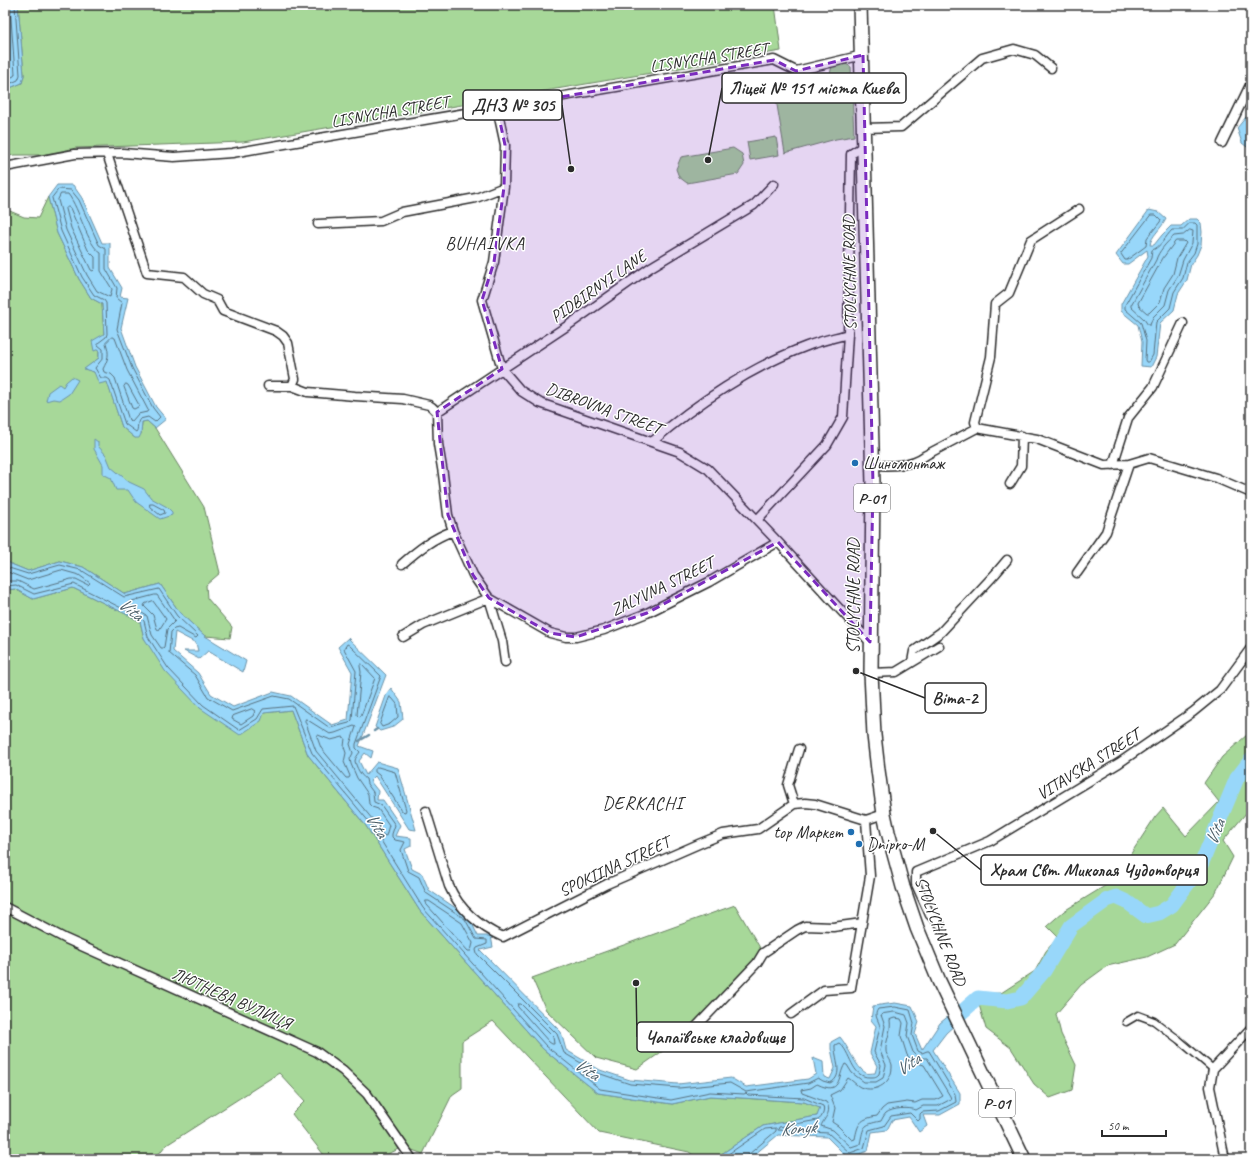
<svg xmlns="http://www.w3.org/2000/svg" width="1256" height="1164" font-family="Caveat,sans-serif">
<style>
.green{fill:#a7d899;stroke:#698262}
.water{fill:#98d7fa;stroke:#6c92a7}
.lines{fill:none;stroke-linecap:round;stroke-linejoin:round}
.shore{stroke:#57707e;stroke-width:1}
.stream{stroke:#6c92a7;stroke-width:2.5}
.river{stroke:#98d7fa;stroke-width:15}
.pedestrian-casing{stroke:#2b2b2b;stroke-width:9}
.minor-casing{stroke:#2b2b2b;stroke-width:11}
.primary-casing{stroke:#2b2b2b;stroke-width:16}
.pedestrian{stroke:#fff;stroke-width:6}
.minor{stroke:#fff;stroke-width:8}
.primary{stroke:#fff;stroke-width:13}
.marked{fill:#7b2cbf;fill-opacity:0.2;stroke:#7b2cbf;stroke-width:3;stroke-dasharray:8 5;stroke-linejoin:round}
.poi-dot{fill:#1f6fb2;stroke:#fff;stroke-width:1.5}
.labels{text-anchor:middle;stroke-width:3;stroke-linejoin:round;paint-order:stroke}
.shield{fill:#fff;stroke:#6b6b6b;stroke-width:1}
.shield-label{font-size:16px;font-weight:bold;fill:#2b2b2b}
.street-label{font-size:17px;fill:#2b2b2b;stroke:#fff}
.poi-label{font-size:17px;fill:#2b2b2b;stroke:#fff;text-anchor:start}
.neighbourhood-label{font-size:18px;letter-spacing:1px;fill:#2b2b2b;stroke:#fff}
.water-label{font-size:18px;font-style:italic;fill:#4c5f69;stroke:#fff}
.leader{fill:none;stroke:#2b2b2b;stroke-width:1.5}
.callout-dot{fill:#2b2b2b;stroke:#fff;stroke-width:1.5}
.callout{fill:#fff;stroke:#2b2b2b;stroke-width:1.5}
.callout-label{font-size:18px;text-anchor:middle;font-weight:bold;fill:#2b2b2b}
</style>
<rect width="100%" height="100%" fill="#fff"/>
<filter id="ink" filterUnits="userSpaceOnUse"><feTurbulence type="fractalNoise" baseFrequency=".025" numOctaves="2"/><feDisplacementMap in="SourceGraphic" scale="8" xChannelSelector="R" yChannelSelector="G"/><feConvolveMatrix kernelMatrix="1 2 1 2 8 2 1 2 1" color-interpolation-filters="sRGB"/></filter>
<g filter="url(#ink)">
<path class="green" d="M18,5H775L781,51L243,142L76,148L41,155H14L5,157V90L22,83L24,75Z
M846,64L851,67L854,136L836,139L785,153L774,87L780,83L795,77L798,85L830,74L832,66Z
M776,137L779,155L750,160L747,142Z
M733,148L742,154L744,165L738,174L687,183L679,177L676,169L681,157Z
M48,197L57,233L79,279L91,298L102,304L104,334L99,349V358L85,369L94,372L107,381L122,427L135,438L141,434L142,422L147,421L155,428L204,507L220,573L206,585L207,598L232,627L230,638L205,636L180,613L160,584L125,594L83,567L60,561L28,571L11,564L5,560V209L24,217L38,218Z
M73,588L140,621L144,638L200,708L264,713L291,710L308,755L366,826L420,911L543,1049L598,1093L672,1104L710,1096L804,1102L821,1108L817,1116L763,1126L717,1157L697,1158L689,1152L599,1133L493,1021L462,1041V1088L452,1095L423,1154L404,1147L376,1159H327L292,1114L305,1101L279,1073L165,1146L155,1159H5V590L15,589L33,599Z
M1251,727V807L1223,841L1233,857L1216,892L1175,944L1147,957L1107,966L1081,985L1056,1014L1061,1034L1076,1065L1072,1090L1050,1098L1034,1084L1011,1048L986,1029L976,994L1001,993L1035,971L1046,951L1058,937L1047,926L1064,911L1113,881L1155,817L1163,808L1186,836L1219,802L1204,783L1222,757L1248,734Z
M735,905L763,953L693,1030L637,1069L596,1058L546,1010L532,978Z"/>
<path class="water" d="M6,5H18L24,75L22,83L5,90Z
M1251,111V150L1242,143L1237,128Z
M57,185H73L82,198L102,243H110V268L122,288L120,297L128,298L121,328L135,367L156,407L166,419L155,428L147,421L142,422L141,434L139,438H135L122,427L107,382L99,384L94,372L84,369L99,358V349L94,351L92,341L104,334L102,304L91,298L79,279L57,233L48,197Z
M1149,210L1158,212L1166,219C1162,228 1151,236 1150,245H1154L1162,235L1171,226H1181L1189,219H1197L1201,223L1202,232L1201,245L1197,255L1191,264L1187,280L1178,294L1174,310L1160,323L1156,357L1151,367L1141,366L1142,342L1138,325L1121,311V304L1148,256L1147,250L1128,264H1123L1116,255Z
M72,377L78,380L69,394L60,400L53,399L46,401L48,392L59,384L63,387L66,382Z
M94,439L98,442V446L106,455L111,467L129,482L144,489L151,498L167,507L172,512V515L160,519L136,502L128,490H116L111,478L103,474V465L94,449Z
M5,560L11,564L28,571L60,561L83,567L125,594L160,584L180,613L205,636L246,661L243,672L208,651L199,659L184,651H198L196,643L175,632L173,651L198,673L211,694L233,707L273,692L291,696L332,725L348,720L352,672L338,647L348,638L386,675L359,746L373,751L371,758L365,753L359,761L366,775L377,762L398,768L416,830L409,829L375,776L370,781L378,791L377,800H383L400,825L395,836L411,838V846L405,849L412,869L422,874L429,890L469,917L478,936H491L493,947L480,950L561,1032L566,1050L600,1070L630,1080L678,1084L731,1078L746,1087L808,1079L816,1074L813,1058L823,1062L824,1077L830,1079L835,1068L831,1049V1042L840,1037C848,1046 856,1068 866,1073C868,1074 872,1073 875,1073L877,1066L870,1053L876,1026L871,1020L873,1006L895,1003L912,1006L919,1022L915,1034L922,1050L940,1023L976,994L978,1004L946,1033L933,1050L960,1093V1104L940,1115H923L927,1126L919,1132L909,1117L892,1120L887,1130L872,1132L868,1151L848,1158L827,1137L778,1135L749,1159H696L717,1157L763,1126L817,1116L820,1108L804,1102L710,1096L672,1104L598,1093L543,1049L420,911L366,826L308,755L291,710L264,713L261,721L240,735L200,708L165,671L144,638L140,621L73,588L33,599L15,589L5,590Z
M391,688L401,702L403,719L393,727L380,731L375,727L387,693Z"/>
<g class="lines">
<path class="shore" d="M5,25L9,71L5,74
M5,80L14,76L15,74L10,5
M5,86L18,80L20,75L15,5
M59,189L71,190L79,200L99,245L106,249V269L117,288L116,298L122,303L117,329L132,368L153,408L160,417L155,422L148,417L140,419C136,423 139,429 136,432L125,424L110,380L107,378H101L95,368L103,358V349L98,345V343L106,337L107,334L106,303L104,300L94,295L82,277L61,231L52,198Z
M61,194H68C80,209 87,245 101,253V271L112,289L110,297L97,291L87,275L66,230L58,200Z
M68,207L70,208L88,250L95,257V269L93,271L91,270L71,228L66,209Z
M1151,215H1156L1161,220L1160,222L1147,238L1146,246L1127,260H1125L1121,254Z
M1190,223H1195L1197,225V244L1194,253L1187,262L1183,278L1174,292L1170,308L1156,322L1153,355L1149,362H1146L1145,360L1146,341L1141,323L1125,309V305L1151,258L1152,250C1160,248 1166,236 1172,230H1182Z
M1190,230L1193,231L1192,243L1183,260L1178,276L1169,290L1165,305L1153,317L1150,325H1148L1144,319L1131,307V305L1156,260C1158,252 1167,242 1174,236L1183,235Z
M1176,241H1184L1186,243L1177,258L1173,274L1164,288L1160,302L1149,313H1147L1139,306L1138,303L1163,258Z
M112,337L115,338L127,370L148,410L147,412L138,414L132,421L129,420L115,378L111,374L104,372L103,369C108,359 110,355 106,343Z
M126,384L128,385L139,405L138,407L134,409L132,408L124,387Z
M150,504H153L164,510L165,513L160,515L150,507Z
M5,565L9,568L28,574L60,565L81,570L124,597L159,589L177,616L198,636L196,638L178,628L174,629L171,632L169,653L195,675L208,697L232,711L274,696L289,699L330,728L349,723L352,720L356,671L344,649L347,644L349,645L381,676L356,744V748L360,752C358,755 355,758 355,761C356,767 361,776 366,779L367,784L373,792L374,802L381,805L395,825L392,834V837L395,840L405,842L401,850L408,871L419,877L426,893L465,919L476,939L487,940V944L477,948L476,950L477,954L557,1034L564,1053L598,1073L630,1084L679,1088L730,1083L746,1092L808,1083L818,1078L823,1081L830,1083C845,1076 834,1057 835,1045L839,1043C851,1051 851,1078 870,1077C875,1077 876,1077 879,1074L881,1065L874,1052L880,1027C879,1020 873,1016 878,1009L895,1007L910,1010L914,1023L912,1035L918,1051L922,1053L927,1051H929L955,1094L956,1102L939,1111L922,1112L920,1114V1119L918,1121L910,1113L891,1116L884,1126L869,1130L864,1148L850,1153L828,1133L778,1130L779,1127L818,1120C822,1118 825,1111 823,1106L804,1098L748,1095L746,1093L744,1094L710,1092L671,1100L600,1089L546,1046L423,908L370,823L312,753L293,706L263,709L257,719L239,730L203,705L168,668L148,637L144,621L141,618L74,584L34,594L16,585L5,586
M5,571L28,580L61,570L79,575L90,583L88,585L76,579H71L34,589L18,581H5
M155,595H157L175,621L167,629L164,647L163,648H161L152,635L147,616L127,604L129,602Z
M153,601L166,619L159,630L157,629L153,615L144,606L145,604Z
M362,664L375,678L361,716L359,717L357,715L361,672L360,666Z
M390,697L392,698L397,704L398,717L390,724L382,727L380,724Z
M252,709L255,711L253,716L241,724L232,719L233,716Z
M306,719L330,734L335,733L354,726L356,727L350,744L353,753L350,759L351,764L357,778L368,794L369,804L372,807L378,809L389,825L386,836L383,835L373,820L316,751L305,721Z
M318,735L331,740L343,737L345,738L344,747L346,753L344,762L350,776L349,778H346L321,748L317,737Z
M378,767L395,772L406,810L405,812L402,811L379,775L375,772V770Z
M426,901H429L462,923L473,943L471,951H468L427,905Z
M518,1004H521L553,1036L554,1044H552L549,1042L518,1007Z
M895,1012L906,1015L909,1023L907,1036L913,1052L919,1058H927L950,1096L951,1099L938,1106H923L916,1110C909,1107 892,1108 886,1113C884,1115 882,1119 881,1121C862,1125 864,1126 860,1144L851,1147L833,1130L821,1126C824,1118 833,1112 826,1102L802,1093L801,1090L811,1088L817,1084C842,1096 837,1077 845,1064L847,1065L852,1073L864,1082H876L883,1078L886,1065L880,1051L885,1026L881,1015L882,1014Z
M895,1018L901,1019L903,1023L901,1036L907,1055L914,1062L924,1065L943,1096L936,1100H922L915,1103L907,1102L887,1105L882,1109L877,1116C860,1119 858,1123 855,1139L852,1140L838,1126L832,1122L835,1108L830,1095L840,1090L848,1078C852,1080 856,1085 860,1087C877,1094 893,1082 892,1065C891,1060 886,1055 886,1051C885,1041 892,1032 890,1020Z
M721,1159L765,1129L776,1128V1131L748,1155L747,1159"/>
<path class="stream" d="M374,731L377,729
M359,741L369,735"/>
<path class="river" d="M962,1012L978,998L1007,1001L1021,998L1044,971L1071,926L1107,900L1116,897L1127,902L1146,916L1159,913L1172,905L1200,867L1237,778L1251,760"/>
<defs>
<path id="pedestrian" d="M1126,1022L1138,1015L1154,1021L1179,1040L1213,1069"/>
<path id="minor" d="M497,108L505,145L504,187L494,262L482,300L502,369L521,391L540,403L680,452L708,469L778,542L870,642
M864,128L901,127L982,58L1014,49L1035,55L1051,68
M1222,143L1251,83
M107,154L147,273L184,277L203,294L217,300L223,311L276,331L283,336L288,343L295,379L292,386
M5,167L75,154L123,153L174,157L232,153L774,60L796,71L863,55
M318,224L381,221L402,212L476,198L504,187
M268,386H292L308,392L355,396L403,399L429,405L432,407L437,412L438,444L443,474L448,515L453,531L473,575L489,598L502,641L505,662
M437,412L570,324L651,267L754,205L774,184
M977,428L975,422L991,357L995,304L1009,293L1031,240L1079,209
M652,442C695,404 753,366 807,346C820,341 834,338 848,334
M871,465C890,466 910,467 926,455L977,428L1037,439L1104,465L1129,464L1149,458L1216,478L1251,493
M1113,465L1128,418L1153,387L1183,323
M1010,484L1021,466L1022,436
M757,520L827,445L843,417L848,334L851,154L864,146
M402,564C418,550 433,538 453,531
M1077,573L1106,532L1129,464
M489,598L550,633L566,637H576L604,630L647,613L709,582L778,542
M403,637L423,625L489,598
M912,662L914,651L941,632L996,573L1007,560
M871,673L896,672L939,646
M794,804L788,785L799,749
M426,811L449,886C459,909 480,927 503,937L607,884L701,843L723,834L758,829L794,804L805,803L815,804L866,820L884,814
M5,907L66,939L317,1052L343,1071L367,1094L412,1159
M940,924L930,915L916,884V872L990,841L1119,763L1193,712L1220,690L1251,648
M791,1014L824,990L851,988L870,876L866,820
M693,1030L757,963L763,953L797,930L805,926L833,927L862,923
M1225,1159L1210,1087L1213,1069L1251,1028"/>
<path id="primary" d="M860,5L873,484L871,673L874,735L878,770L884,814L888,832L903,887L917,928L939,981L1024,1159"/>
</defs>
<use href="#pedestrian" class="pedestrian-casing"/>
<use href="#minor" class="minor-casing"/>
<use href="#primary" class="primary-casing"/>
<use href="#pedestrian" class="pedestrian"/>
<use href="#minor" class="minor"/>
<use href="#primary" class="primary"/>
</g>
</g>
<path class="marked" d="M863,55L873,484L870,642L778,542L647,613L576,637L550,633L489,598L473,575L448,515L437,412L502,369L482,300L494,262L504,187L505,145L497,108L774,60L796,71Z"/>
<g class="poi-dot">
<circle cx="855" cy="463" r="4"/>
<circle cx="851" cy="832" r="4"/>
<circle cx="859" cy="844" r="4"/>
</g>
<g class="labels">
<g class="shield">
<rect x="854" y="484" width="36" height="28" rx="3"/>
<rect x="979" y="1089" width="36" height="28" rx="3"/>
</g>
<g class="shield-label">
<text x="872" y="504">Р-01</text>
<text x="997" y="1109">Р-01</text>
</g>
<g class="street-label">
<text transform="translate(709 57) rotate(-9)" y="6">LISNYCHA STREET</text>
<text transform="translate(390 111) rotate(-10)" y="6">LISNYCHA STREET</text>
<text transform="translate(849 273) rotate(-91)" y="6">STOLYCHNE ROAD</text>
<text transform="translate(598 286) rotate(-35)" y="6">PIDBIRNYI LANE</text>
<text transform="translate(604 408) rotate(20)" y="6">DIBROVNA STREET</text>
<text transform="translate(662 586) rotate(-26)" y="6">ZALYVNA STREET</text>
<text transform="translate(853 596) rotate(-90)" y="6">STOLYCHNE ROAD</text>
<text transform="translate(1088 764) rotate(-32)" y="6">VITAVSKA STREET</text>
<text transform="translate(614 866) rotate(-25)" y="6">SPOKIINA STREET</text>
<text transform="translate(941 931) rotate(69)" y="6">STOLYCHNE ROAD</text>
<text transform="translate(232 998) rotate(24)" y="6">ЛЮТНЕВА ВУЛИЦЯ</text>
</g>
<g class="poi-label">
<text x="863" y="469">Шиномонтаж</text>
<text x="843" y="838" text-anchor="end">top Маркет</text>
<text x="867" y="850">Dnipro-M</text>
</g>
<g class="neighbourhood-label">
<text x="485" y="249">BUHAIVKA</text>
<text x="643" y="809">DERKACHI</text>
</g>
<g class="water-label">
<text transform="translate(131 609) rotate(38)" y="6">Vita</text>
<text transform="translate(377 825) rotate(58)" y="6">Vita</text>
<text transform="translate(1215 832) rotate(-68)" y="6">Vita</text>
<text transform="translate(908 1064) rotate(-33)" y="6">Vita</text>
<text transform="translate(587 1069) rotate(34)" y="6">Vita</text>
<text transform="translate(798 1128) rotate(-5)" y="6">Konyk</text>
</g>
</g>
<path class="leader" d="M708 160L722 88M571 169L562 105M856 671L925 698M933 831L981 870M636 983L637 1037"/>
<g class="callout-dot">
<circle cx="708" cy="160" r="4"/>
<circle cx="571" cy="169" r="4"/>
<circle cx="856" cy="671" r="4"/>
<circle cx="933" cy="831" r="4"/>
<circle cx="636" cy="983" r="4"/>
</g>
<g class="callout">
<rect x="722" y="73" width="184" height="30" rx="4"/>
<rect x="463" y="90" width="99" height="30" rx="4"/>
<rect x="925" y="683" width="61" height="30" rx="4"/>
<rect x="981" y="855" width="226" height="30" rx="4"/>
<rect x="637" y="1022" width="156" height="30" rx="4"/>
</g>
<g class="callout-label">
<text x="814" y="94">Ліцей № 151 міста Києва</text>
<text x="513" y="111">ДНЗ № 305</text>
<text x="955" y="704">Віта-2</text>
<text x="1094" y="876">Храм Свт. Миколая Чудотворця</text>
<text x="715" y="1043">Чапаївське кладовище</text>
</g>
<rect width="1256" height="1164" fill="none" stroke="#fff" stroke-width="20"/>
<rect x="10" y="10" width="1236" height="1144" fill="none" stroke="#2b2b2b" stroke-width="1.5" filter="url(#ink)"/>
<path d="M1102 1130v6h64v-6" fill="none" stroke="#2b2b2b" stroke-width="2"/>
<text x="1108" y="1130" font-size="12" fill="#2b2b2b" stroke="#ffffff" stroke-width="3" paint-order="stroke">50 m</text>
</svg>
